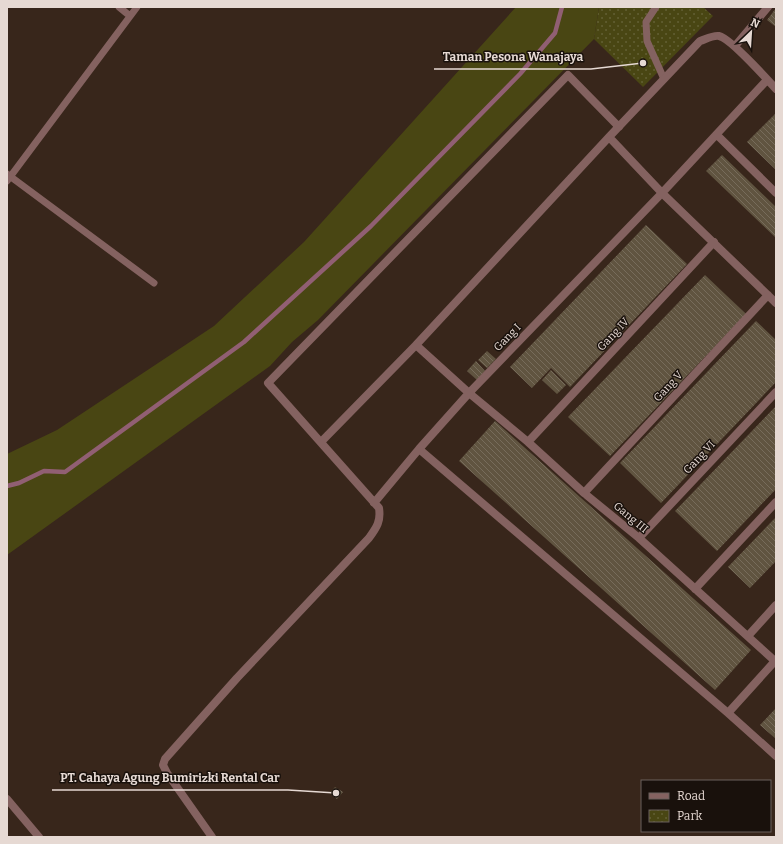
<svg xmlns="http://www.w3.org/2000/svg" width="783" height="844" font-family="Bitter,serif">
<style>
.grass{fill:#494613}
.park{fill:url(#park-dots)}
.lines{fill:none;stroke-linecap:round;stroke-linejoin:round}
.stream{stroke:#915f73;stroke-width:4.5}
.building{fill:url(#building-back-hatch)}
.lane{stroke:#846260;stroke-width:7}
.street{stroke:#846260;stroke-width:8}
.labels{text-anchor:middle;stroke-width:3;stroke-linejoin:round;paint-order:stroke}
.street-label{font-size:11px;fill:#e6d9d3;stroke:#19110c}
.leader{fill:none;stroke:#e6d9d3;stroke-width:1.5}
.callout-dot{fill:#e6d9d3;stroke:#19110c;stroke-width:1.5}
.callout-label{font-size:12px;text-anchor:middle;font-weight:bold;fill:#e6d9d3;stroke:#19110c;stroke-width:3;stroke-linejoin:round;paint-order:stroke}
</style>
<defs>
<pattern id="park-dots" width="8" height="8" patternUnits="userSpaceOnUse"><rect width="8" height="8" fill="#494613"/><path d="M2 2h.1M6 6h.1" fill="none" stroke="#636034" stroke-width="1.8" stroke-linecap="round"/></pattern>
<pattern id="building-back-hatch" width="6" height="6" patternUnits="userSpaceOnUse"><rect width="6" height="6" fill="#605440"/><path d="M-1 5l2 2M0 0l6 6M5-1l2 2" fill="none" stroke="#776c5b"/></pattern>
</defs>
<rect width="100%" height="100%" fill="#38261b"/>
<path class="grass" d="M516,7H599L594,39L318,320L292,342L270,366L7,555V454L57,430L214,326L304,242Z"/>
<path class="park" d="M599,7H703L713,16L643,87L594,39Z"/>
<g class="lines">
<path class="stream" d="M7,486L19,483L44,471L65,472L244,342L371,226L520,74L555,33L562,7"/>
</g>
<path class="building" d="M776,8V27L767,20Z
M776,113V170L747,142Z
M722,155L776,207V238L706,171Z
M646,225L687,264L570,387L551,368L532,388L510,367Z
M705,275L746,314L610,456L568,417Z
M756,321L776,340V382L661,503L620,463Z
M487,351L496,359L487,368L478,360Z
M476,361L485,371L477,380L467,371Z
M551,370L566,385L557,394L542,380Z
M776,406V489L717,551L675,511Z
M495,421L751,650L715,690L459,461Z
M776,517V561L750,588L728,567Z
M776,708V739L760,725Z
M335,787L343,792L337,799L330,793Z"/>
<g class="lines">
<path class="lane" d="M119,7L130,16
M656,7L646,22L647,41L664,79
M7,174L154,283
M7,181L137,7"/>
<path class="street" d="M735,46L768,7
M717,135L776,193
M609,137L662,193L776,303
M416,345L469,393L528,442L584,493L639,538L776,662
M321,442L416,345L609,137L700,41C706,39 713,35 719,36C730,38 766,78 776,89
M528,442L714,242
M419,449L728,713L776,756
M584,493L768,295
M374,503L419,449L469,393L662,193L767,80
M639,538L776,392
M695,589L776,502
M748,636L776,605
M728,713L775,661
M7,799L39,837
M212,837L167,773L163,765L165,759L237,678L369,538C377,527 381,521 379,508L268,383L568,75L619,127"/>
</g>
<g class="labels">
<g class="street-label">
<text transform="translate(613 334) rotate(-47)" y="4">Gang IV</text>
<text transform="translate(507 337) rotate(-46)" y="4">Gang I</text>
<text transform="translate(668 386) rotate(-47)" y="4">Gang V</text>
<text transform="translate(699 457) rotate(-47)" y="4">Gang VI</text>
<text transform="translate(631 517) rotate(40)" y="4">Gang III</text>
</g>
</g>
<path class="leader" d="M643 63L591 69H434M336 793L288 790H52"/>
<g class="callout-dot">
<circle cx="643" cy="63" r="4"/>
<circle cx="336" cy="793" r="4"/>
</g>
<g class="callout-label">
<text x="513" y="61">Taman Pesona Wanajaya</text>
<text x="170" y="782">PT. Cahaya Agung Bumirizki Rental Car</text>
</g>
<rect width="783" height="844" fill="none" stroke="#e6d9d3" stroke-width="16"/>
<rect x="641" y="780" width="130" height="52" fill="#19110c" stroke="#6b615c"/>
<rect x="649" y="793" width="20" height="6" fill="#846260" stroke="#6b615c"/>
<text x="677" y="800" font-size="12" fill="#e6d9d3">Road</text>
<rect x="649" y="810" width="20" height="12" fill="url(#park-dots)" stroke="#6b615c"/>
<text x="677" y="820" font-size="12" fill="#e6d9d3">Park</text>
<g transform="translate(751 32) rotate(25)" stroke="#19110c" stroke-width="3" paint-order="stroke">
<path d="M0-3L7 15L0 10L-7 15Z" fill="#e6d9d3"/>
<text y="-6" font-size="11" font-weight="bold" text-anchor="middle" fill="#e6d9d3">N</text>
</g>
</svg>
